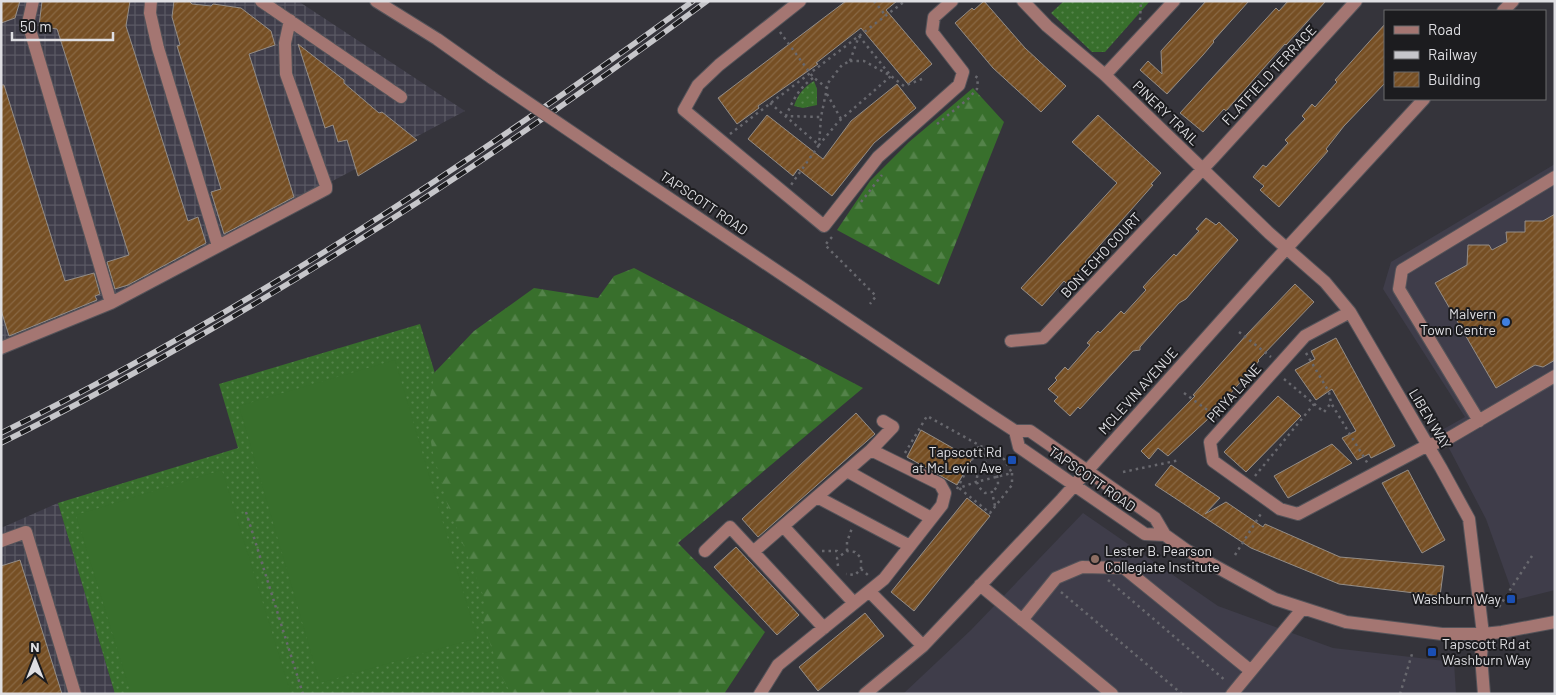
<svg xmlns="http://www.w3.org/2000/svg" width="1556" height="695" font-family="Barlow,sans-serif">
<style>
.built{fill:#3f3d4a}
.industrial{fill:url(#industrial-grid)}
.grass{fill:url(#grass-dots)}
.forest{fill:url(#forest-firs)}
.pitch{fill:#386f2c}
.building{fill:url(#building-hatch);stroke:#948d87}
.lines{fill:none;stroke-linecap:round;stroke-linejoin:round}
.minor-casing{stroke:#545359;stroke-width:14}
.path{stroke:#68686e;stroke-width:2.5;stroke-dasharray:2.5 4;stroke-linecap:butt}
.minor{stroke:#a47672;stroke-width:12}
.rail-casing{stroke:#c6c6ca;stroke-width:5.5}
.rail{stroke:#1c1c1f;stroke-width:4;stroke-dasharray:11;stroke-linecap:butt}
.minor-bridge-casing{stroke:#545359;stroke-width:14;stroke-linecap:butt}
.minor-bridge{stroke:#a47672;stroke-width:12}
.shop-dot{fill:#3f7fe0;stroke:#1c1c1f;stroke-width:2}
.transit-dot{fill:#1a4fb4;stroke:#1c1c1f;stroke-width:2}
.education-dot{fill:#8d6e63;stroke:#1c1c1f;stroke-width:2}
.labels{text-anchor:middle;stroke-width:4;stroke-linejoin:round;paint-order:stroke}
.street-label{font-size:14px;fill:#dfdfe3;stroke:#1c1c1f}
.poi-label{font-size:14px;fill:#dfdfe3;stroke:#1c1c1f;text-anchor:end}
</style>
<defs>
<pattern id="industrial-grid" width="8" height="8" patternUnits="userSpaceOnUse" patternTransform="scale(1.25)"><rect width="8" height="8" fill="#3f3d4a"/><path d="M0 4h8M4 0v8" fill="none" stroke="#5a5964"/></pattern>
<pattern id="grass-dots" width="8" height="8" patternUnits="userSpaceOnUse" patternTransform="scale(1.25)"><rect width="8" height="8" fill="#386f2c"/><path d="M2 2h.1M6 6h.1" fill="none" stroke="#54834a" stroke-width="1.8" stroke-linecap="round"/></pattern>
<pattern id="forest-firs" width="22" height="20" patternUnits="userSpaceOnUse" patternTransform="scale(1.25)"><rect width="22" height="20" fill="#386f2c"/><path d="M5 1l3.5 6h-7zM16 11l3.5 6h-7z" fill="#54834a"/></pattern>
<pattern id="building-hatch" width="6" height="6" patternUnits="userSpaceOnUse" patternTransform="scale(1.25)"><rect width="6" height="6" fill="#764f24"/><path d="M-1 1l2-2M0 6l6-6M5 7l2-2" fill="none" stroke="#896844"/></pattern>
</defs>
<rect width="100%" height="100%" fill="#35343b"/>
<path class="built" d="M1555,164V590L1515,600L1486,519L1440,431L1465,417L1383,289L1391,262Z
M1083,513L1218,606L1333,648L1454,662L1456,694H903L971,630Z"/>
<path class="industrial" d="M1,1H298L465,111L1,356Z
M58,503L115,694H1V528Z"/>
<path class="grass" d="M1064,1H1150L1105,52H1092L1051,13Z
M814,81L817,89V105L803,108L794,106C798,94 804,87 814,81Z
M420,324L532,694H115L58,503L238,448L219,384Z"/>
<path class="forest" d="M973,88L1004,122L939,285L837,230L870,181L909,142Z
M634,268L863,388L678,543L765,632L724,694H511L501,675L484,626L485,600L447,503L432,449L427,411L435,372L474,331L534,288L598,298L614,276Z"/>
<path class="pitch" d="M395,360L477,638L320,683L239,406Z
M222,470L291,694H131L76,515Z"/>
<path class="building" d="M1,1H20L15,18L1,23Z
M42,1H130L126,26L188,221L198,217L206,243L128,285L115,289L107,262L129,255L57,29L39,26Z
M174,1H189L192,4L211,6L213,4L241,8L271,31L275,45L249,54L294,197L224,234L211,192L221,189L177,46L180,45L172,17Z
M846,1H897L886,10L932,64L908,84L861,28L816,63L818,64L758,106L759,108L737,124L718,98Z
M984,1L1025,48L1066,86L1041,112L993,68L955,23L972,8L974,10Z
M1206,1H1249L1213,41L1214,42L1203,55L1167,94L1140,70L1148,61L1162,74L1161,51Z
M1288,1H1326L1286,45L1285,44L1226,111L1224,109L1203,132L1180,113L1276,8L1279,11Z
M1385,24V83L1344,126L1326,149L1328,151L1279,207L1260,190L1264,186L1253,177L1263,165L1266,167L1288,143L1285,140L1305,119L1302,116L1312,104L1315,107L1337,82L1335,80Z
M298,44L344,80V83L379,113L382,112L417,140L358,176L347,140L338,142L333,125L325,128Z
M897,84L916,108L874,143L832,196L798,169L793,176L748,139L767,115L823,159L851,121Z
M1,85H4L65,281L94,273L100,294L95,296L97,300L9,336L1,310Z
M1098,115L1161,173L1151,184L1153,185L1085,262L1086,263L1067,284L1064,281L1042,306L1021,288L1117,183L1072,142Z
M1555,214V360L1543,367L1535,365L1496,388L1435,283L1467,265L1468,245H1489L1492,250L1507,242L1506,232H1525V221H1543Z
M1206,218L1216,225L1219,222L1238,240L1186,299L1179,303L1140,347V350L1133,351L1080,409L1078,407L1070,416L1054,401L1058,397L1048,389L1057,380L1055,378L1065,367L1068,370L1090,345L1087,343L1098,331L1100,333L1121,311L1124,314L1146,290L1143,287L1153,276L1174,254L1176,256L1199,231L1196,229Z
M1295,284L1314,302L1258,360L1259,361L1208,419L1168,456L1158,448L1149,459L1141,451L1195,396L1193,395L1248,333Z
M1336,338L1395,446L1371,458L1369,454L1357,460L1342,438L1356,431L1332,389L1316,400L1295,370L1315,359L1311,351Z
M1278,396L1301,416L1246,472L1224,452Z
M856,413L875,434L758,537L742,519Z
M921,430L972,459L957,485L907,457Z
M1332,444L1352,463L1288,498L1274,476Z
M1171,465L1220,498L1205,514L1226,502L1263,527L1265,524L1340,557L1444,566L1440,596L1339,584L1251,548L1155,485Z
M1408,470L1445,540L1422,553L1382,483Z
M967,498L990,516L914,611L891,592Z
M736,547L799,615L777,635L714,567Z
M20,560L62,694H1V566Z
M865,613L884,636L818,691L799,667Z"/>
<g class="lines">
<defs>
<path id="minor" d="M33,1L28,23L111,303
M151,1L150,13L158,48L218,246
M261,1L401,97
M376,1L437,39L492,78
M800,1L719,65L698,85L684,110L824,226L878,157L959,85L963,72L932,32L934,17L952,1
M1023,1L1047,26L1105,75L1269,233L1325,282L1350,312L1441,468L1469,519L1483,634L1481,656L1484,694
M1503,11L1513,1
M1105,75L1174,1
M614,161L986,412L1015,431H1030L1155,518L1165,535L1186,550L1275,599L1346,622L1442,634H1483L1502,632L1555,622
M1350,312L1305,336L1210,442L1213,461L1280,509L1298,514L1428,445L1444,441L1555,376
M1011,341L1043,338L1214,157L1356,1
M1,348L111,303L326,189V186L286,74L285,43L290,20
M1479,421L1399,289L1402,270L1555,177
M1015,431L1019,447L1145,534L1165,535
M847,471L931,518
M817,497L910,546
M783,526L854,603
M1,541L26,532L75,694
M705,551L730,527L824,628
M753,552L871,450L893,427L883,421
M980,585L1112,694
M869,591L923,646
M1022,620L1056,578L1082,567L1124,568L1251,671
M760,694L778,665L884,579L942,505L945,493L940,484L871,450
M865,694L923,646L1062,499L1273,263L1424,99
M1232,694L1303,608"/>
</defs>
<use href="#minor" class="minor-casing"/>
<path class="path" d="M874,1L886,16
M1140,20L1141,1
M780,32L813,77L827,88
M859,36L891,76L904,86L922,79
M850,61H864L891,76L838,122L819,145L821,117L828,83L842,65Z
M850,61L859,36
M813,78C799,88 793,100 786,116L821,117
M827,94L841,119
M770,103L819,145L791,185
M937,124L968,99L977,89L978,78L975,76
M730,134L905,1
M861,202L882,175
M832,237L825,245L876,296L870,304
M1239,332L1271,357
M1306,353L1329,392L1331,403L1368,464
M1284,379L1324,412L1331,403
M1184,393L1217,417
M984,448L986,469L979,472C974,481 978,487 985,493L992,492L995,506
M905,453L927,416L1004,459L1012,473
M986,469C997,472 998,475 998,486L992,492
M1123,472L1180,460
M1012,473V485L990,513L959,488L976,482Z
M1255,476L1314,404
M957,489L979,446
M246,512L303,694
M822,551H837L840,554
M847,551V542L852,528
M1235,555L1262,512
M838,566L837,558L847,551L855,552L861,558V569L855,575L846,574
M861,569L869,576
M1108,580L1226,681
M1061,592L1182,694
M1499,607L1532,556
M1400,694L1412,654"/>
<use href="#minor" class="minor"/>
<defs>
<path id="rail" d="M1,433C245,312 473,162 693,1
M1,443C76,406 150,365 222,323C390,225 551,117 707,1"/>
</defs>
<use href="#rail" class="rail-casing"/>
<use href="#rail" class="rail"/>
<defs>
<path id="minor-bridge" d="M492,78L614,161"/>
</defs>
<use href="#minor-bridge" class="minor-bridge-casing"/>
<use href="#minor-bridge" class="minor-bridge"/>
</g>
<circle class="shop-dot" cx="1506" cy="322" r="5"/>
<g class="transit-dot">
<rect x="1007" y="455" width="10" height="10" rx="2.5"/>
<rect x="1506" y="594" width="10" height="10" rx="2.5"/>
<rect x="1427" y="647" width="10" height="10" rx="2.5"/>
</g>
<circle class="education-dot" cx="1095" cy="559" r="5"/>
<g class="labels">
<g class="street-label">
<text transform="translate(1269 75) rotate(-47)" y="5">FLATFIELD TERRACE</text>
<text transform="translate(1166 113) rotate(44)" y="5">PINERY TRAIL</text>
<text transform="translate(704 203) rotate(34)" y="5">TAPSCOTT ROAD</text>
<text transform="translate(1101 255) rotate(-47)" y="5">BON ECHO COURT</text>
<text transform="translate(1138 391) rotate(-48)" y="5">MCLEVIN AVENUE</text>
<text transform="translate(1234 393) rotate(-48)" y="5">PRIYA LANE</text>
<text transform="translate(1430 419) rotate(59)" y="5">LIBEN WAY</text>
<text transform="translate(1092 479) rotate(35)" y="5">TAPSCOTT ROAD</text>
</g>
<g class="poi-label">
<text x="1496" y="319">Malvern<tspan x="1496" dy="16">Town Centre</tspan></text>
<text x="1002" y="457">Tapscott Rd<tspan x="1002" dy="16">at McLevin Ave</tspan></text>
<text x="1105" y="556" text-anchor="start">Lester B. Pearson<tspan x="1105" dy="16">Collegiate Institute</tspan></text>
<text x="1501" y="604">Washburn Way</text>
<text x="1442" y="649" text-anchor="start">Tapscott Rd at<tspan x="1442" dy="16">Washburn Way</tspan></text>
</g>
</g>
<rect width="1556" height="695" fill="none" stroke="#dfdfe3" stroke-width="5"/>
<rect x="1384" y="10" width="162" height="90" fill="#1c1c1f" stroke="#6a6a6d"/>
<rect x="1394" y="26" width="25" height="8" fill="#a47672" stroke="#6a6a6d"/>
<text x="1428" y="35" font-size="15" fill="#dfdfe3">Road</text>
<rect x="1394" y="51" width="25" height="8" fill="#c6c6ca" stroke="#6a6a6d"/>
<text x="1428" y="60" font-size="15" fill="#dfdfe3">Railway</text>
<rect x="1394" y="72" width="25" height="15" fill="url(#building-hatch)" stroke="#6a6a6d"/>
<text x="1428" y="85" font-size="15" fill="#dfdfe3">Building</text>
<g transform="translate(35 660)" stroke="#1c1c1f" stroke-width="4" paint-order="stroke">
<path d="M0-4L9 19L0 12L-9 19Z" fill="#dfdfe3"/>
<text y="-8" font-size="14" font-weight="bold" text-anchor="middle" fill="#dfdfe3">N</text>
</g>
<path d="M12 32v8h101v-8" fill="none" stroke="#dfdfe3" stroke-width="2.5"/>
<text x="20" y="32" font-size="15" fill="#dfdfe3" stroke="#1c1c1f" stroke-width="4" paint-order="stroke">50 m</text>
</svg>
